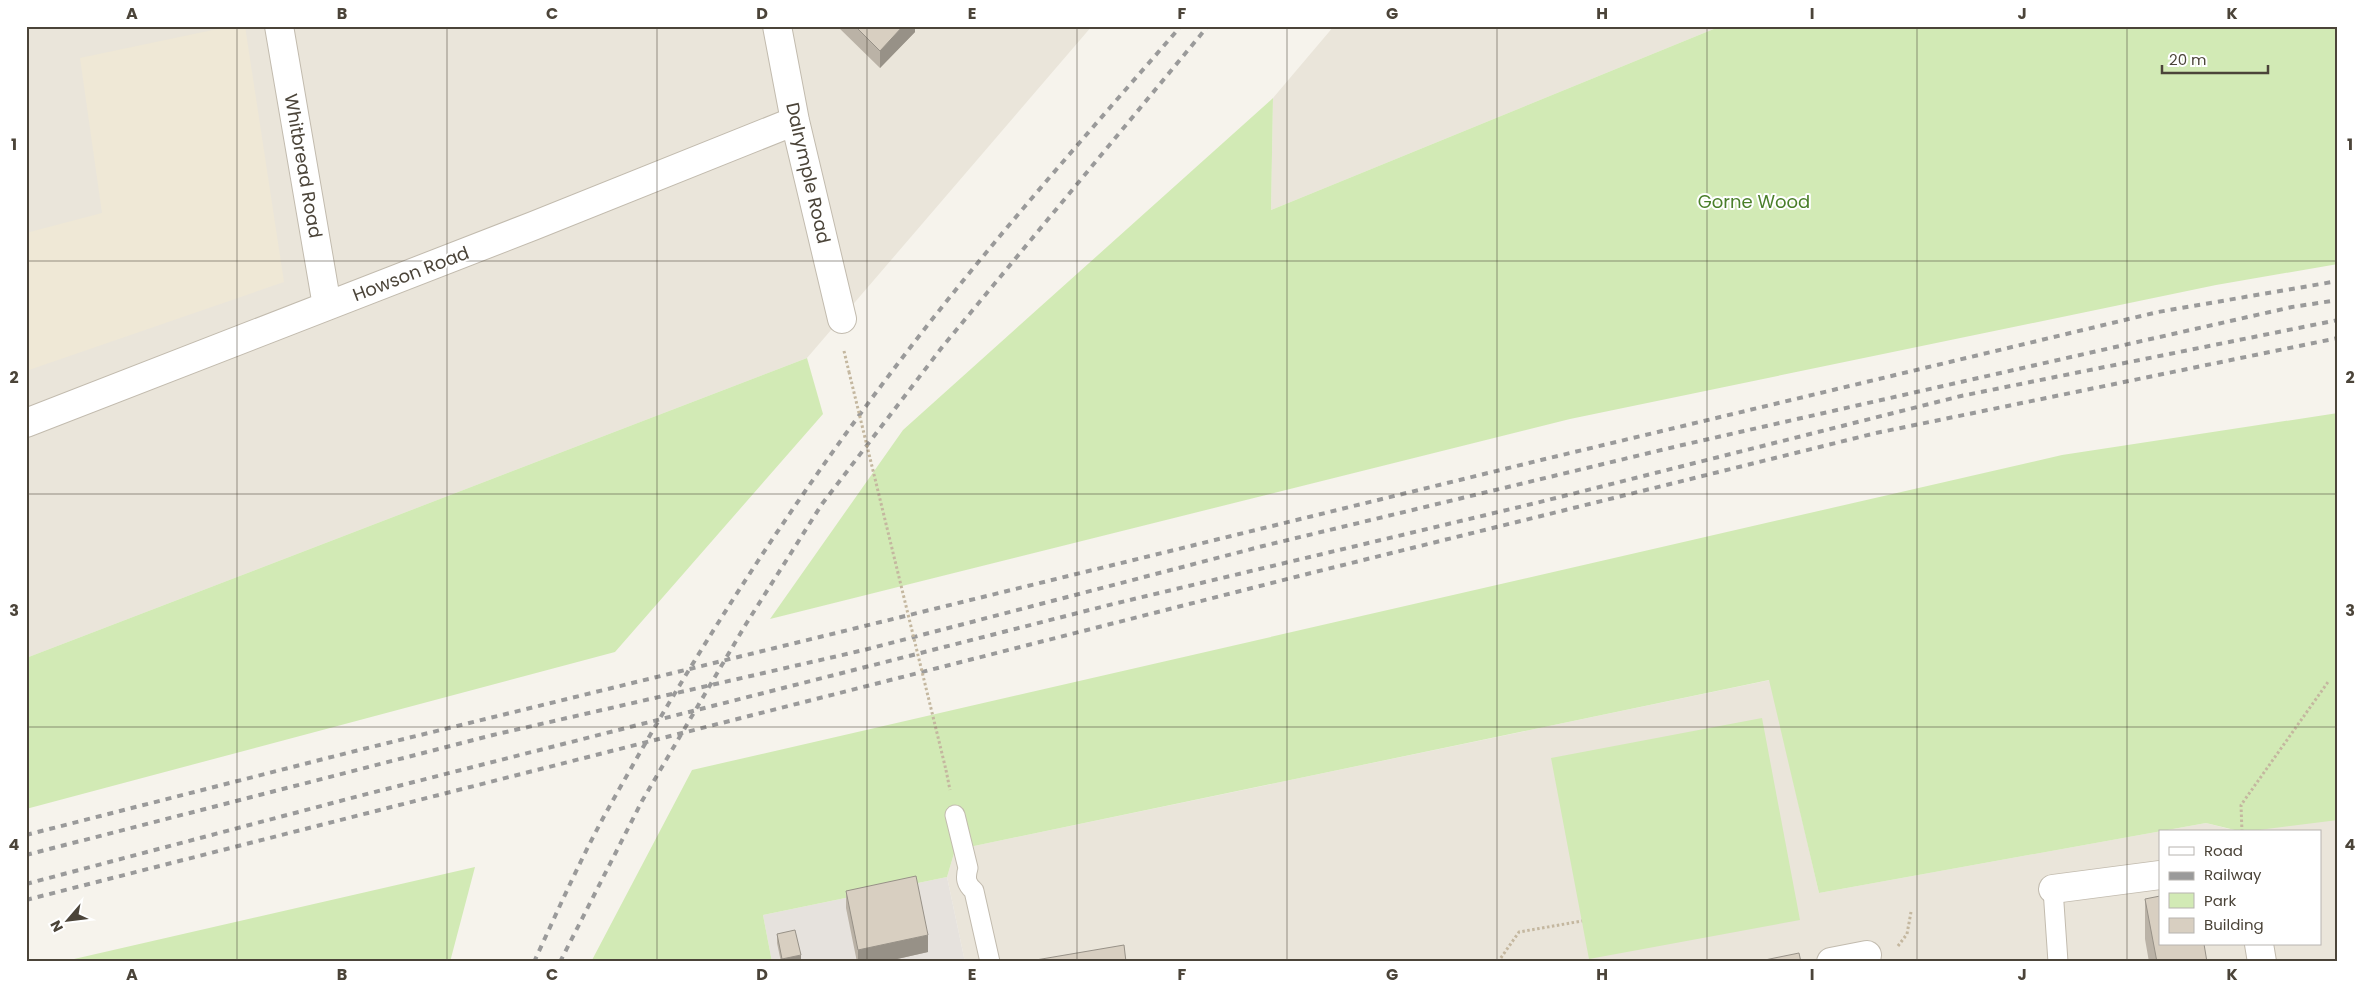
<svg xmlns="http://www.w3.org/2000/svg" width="2364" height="988" font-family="Poppins,sans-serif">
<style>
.residential{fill:#eae5da;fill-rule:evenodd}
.industrial{fill:#e6e2dd}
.education{fill:#efe8d6}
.green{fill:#d2eab5}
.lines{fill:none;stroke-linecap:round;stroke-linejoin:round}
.service-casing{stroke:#c2bbae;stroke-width:21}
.minor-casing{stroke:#c2bbae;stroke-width:30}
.path{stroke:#c4b79f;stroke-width:3;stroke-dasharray:2.5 2.5;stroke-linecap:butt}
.service{stroke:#fff;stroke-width:19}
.minor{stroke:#fff;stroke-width:28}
.rail{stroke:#9a9a9a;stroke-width:4;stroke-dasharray:6 6;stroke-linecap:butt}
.path-bridge{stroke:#c4b79f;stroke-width:3;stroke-dasharray:2.5 2.5;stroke-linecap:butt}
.wall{fill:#bab2a6}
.shaded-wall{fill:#979187}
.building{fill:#d8cfc1;stroke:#979187}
.grid{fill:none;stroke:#4b4439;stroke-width:1;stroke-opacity:0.55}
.labels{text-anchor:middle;stroke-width:4;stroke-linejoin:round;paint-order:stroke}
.street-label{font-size:18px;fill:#4b4439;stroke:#fff}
.park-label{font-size:18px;fill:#4a7f2a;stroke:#fff}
.neatline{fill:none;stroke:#4b4439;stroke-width:2}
.grid-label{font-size:16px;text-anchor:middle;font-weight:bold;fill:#4b4439}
</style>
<rect width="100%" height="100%" fill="#f6f3ec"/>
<path class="residential" d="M26,26H1092L807,358L26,658Z
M1334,26H1721L1271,210L1273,98Z
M2338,585V962H965L947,877L955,850L1770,680L1819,893L2206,823L2241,832ZM2160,832H2320V944H2160Z"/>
<path class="industrial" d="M947,877L965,962H772L763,915Z"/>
<path class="education" d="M232,26H245L284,282L26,371V233L102,213L80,58Z"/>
<path class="green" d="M1721,26H2338V264L2216,285L1570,419L770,619L903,430L1273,98L1271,210Z
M807,358L823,414L615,652L26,809V658Z
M2338,413V820L2243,832L2206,823L1819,893L1769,680L955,850L947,877L763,915L772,962H591L692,770L2062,455Z
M1762,718L1800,920L1589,959L1551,758Z
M475,867L450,962H61Z"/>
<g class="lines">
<defs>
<path id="service" d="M955,815L968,868C965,878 966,884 974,891L990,962
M2053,889L2058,962"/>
<path id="minor" d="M279,26L327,306
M777,26L795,121L842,319
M26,423L533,226L795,121
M2053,889L2160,875
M2259,944L2262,962
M1831,962L1867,955"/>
</defs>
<use href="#service" class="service-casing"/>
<use href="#minor" class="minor-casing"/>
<path class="path" d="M844,351L849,372
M946,770L950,790
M2242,832L2241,805L2328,682
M1898,946L1907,934L1911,912
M1498,962L1519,932L1582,921"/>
<use href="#service" class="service"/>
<use href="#minor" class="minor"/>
<path class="rail" d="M26,835L351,752L1541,460L2158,312L2338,281
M26,855L493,735L864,650L1263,546L1678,446L2292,307L2338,300
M26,884L359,796L1113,604L1536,503L1961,396L2338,320
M26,900L1311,573L1876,433L2338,338
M534,962C559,908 583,853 612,802C695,653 787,510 890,374C981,253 1082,140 1181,26
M560,962L642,801L746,624L822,504L943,346L1208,26"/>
<path class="path-bridge" d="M849,372L946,770"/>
</g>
<path class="wall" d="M837,26H915V32L880,68Z
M846,891L928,952L884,962H857L846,908Z
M2145,899L2207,962H2149L2145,939Z
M777,934L801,962H781L777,943Z"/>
<path class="shaded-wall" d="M903,26H915V32L880,68V51Z
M928,935V952L884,962H858V950Z
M801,955V962H782V959Z"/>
<path class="building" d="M855,26H903L880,51Z
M916,876L928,935L858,950L846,891Z
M2160,896V944H2204L2207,962H2157L2145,899Z
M795,930L801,955L782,959L777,934Z
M1124,945L1126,962H1024Z
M1799,953L1801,962H1755Z"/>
<path class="grid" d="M237,26V962M447,26V962M657,26V962M867,26V962M1077,26V962M1287,26V962M1497,26V962M1707,26V962M1917,26V962M2127,26V962M26,261H2338M26,494H2338M26,727H2338"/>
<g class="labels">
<g class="street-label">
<text transform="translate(303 166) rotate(80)" y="6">Whitbread Road</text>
<text transform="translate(808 173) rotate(77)" y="6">Dalrymple Road</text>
<text transform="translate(411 274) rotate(-21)" y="6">Howson Road</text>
</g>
<g class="park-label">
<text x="1754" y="208">Gorne Wood</text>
</g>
</g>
<rect width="2364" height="988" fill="none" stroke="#ffffff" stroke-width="55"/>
<rect x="2159" y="830" width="162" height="115" fill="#ffffff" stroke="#b7b4b0"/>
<rect x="2169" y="847" width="25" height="8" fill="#ffffff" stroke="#b7b4b0"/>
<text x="2204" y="856" font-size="15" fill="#4b4439">Road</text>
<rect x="2169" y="872" width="25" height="8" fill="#9a9a9a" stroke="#b7b4b0"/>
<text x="2204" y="880" font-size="15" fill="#4b4439">Railway</text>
<rect x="2169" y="893" width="25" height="15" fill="#d2eab5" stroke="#b7b4b0"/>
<text x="2204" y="906" font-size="15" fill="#4b4439">Park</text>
<rect x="2169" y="918" width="25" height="15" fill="#d8cfc1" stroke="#b7b4b0"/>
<text x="2204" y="930" font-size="15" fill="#4b4439">Building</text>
<g transform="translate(68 920) rotate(242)" stroke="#ffffff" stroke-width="4" paint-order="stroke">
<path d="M0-4L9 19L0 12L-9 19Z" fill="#4b4439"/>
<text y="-8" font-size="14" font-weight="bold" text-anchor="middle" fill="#4b4439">N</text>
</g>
<path d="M2162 65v8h106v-8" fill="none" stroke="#4b4439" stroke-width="2.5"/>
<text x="2169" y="65" font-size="15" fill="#4b4439" stroke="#ffffff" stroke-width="4" paint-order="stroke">20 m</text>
<rect x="28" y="28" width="2308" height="932" class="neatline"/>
<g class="grid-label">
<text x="132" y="19">A</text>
<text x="342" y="19">B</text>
<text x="552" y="19">C</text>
<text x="762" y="19">D</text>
<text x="972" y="19">E</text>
<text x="1182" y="19">F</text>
<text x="1392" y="19">G</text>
<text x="1602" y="19">H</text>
<text x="1812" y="19">I</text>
<text x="2022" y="19">J</text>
<text x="2232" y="19">K</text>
<text x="14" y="150">1</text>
<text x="2350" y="150">1</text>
<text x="14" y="383">2</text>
<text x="2350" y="383">2</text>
<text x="14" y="616">3</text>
<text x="2350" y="616">3</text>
<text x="14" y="850">4</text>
<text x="2350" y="850">4</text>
<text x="132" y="980">A</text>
<text x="342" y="980">B</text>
<text x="552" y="980">C</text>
<text x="762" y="980">D</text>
<text x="972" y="980">E</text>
<text x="1182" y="980">F</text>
<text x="1392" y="980">G</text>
<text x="1602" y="980">H</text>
<text x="1812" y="980">I</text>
<text x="2022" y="980">J</text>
<text x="2232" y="980">K</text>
</g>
</svg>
